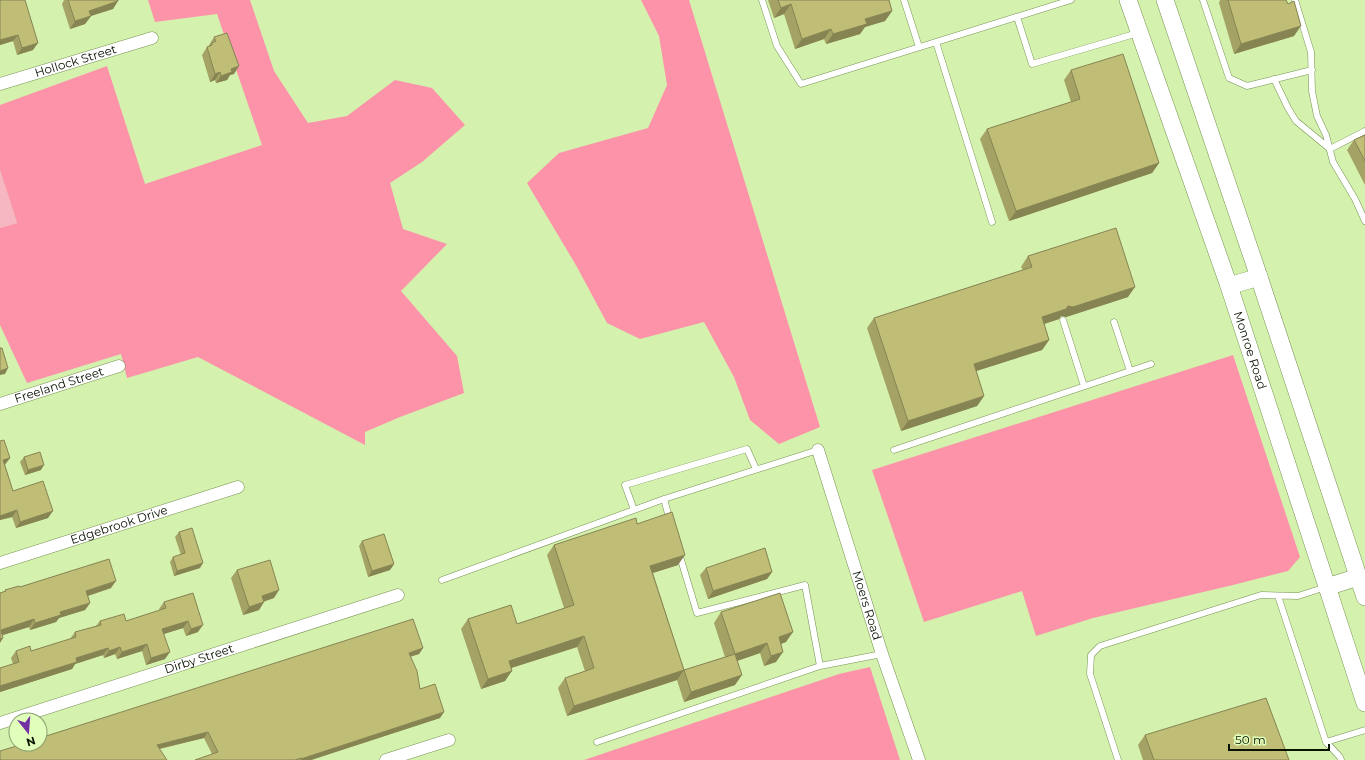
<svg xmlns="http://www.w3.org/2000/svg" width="1365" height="760" font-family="Montserrat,sans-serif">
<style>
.green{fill:#f7b7c2}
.forest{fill:#fd93a9}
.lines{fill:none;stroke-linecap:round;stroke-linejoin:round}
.lane-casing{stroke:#789253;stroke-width:7}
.street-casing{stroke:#789253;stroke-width:13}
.secondary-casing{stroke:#789253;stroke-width:18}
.lane{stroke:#fff;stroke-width:6}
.street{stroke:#fff;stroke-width:12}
.secondary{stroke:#fff;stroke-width:17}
.wall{fill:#a4a365}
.shaded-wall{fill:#868453}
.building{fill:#bfbd76;stroke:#868453}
.labels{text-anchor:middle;stroke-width:3.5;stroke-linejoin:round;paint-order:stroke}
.street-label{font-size:12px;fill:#091200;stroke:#e1febb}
</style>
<rect width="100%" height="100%" fill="#d4f1ae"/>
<path class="green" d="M0,170L17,223L0,228Z"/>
<path class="forest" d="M148,0H250L274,71L308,123L347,116L395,80L432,88L465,125L422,162L390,183L403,229L447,244L401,291L457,356L464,393L400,417L365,432V445L198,357L127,378L121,354L27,383L0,325V228L17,223L0,170V105L107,66L145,184L262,145L217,14L155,22Z
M641,0H689L820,427L779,444L750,420L734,377L704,322L640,339L607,323L577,267L527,183L559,153L648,128L667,85L659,36Z
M1233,355L1300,557L1288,571L1233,585L1093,618L1036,636L1022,591L924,622L872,470Z
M870,667L900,760H584L839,674Z"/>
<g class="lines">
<defs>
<path id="lane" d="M762,0L777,46L801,84L1071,0
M904,0L919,47
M1203,0L1229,78L1247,86L1312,70
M1295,0L1311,52L1312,91L1317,116L1326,135L1333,162L1355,199L1365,221
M1017,17L1032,64L1138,33
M936,42L992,222
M1274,79L1288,108L1296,121L1330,149L1365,131
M1063,320L1084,386
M1114,322L1130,371
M894,450L1151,364
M664,499L670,521
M634,510L625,485L747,449L756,469
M679,553L697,613L805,585L820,666
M442,580L664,499L818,450
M1278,596L1326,742L1340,757L1341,760
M597,742L820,666L882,654
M1326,742L1365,730
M1118,760L1090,674L1091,655L1100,646L1261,595L1298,596L1326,587"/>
<g id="street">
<path id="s1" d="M0,84L152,38"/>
<path id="s2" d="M0,404L119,366"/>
<path id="s3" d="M818,450L882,654L919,760"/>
<path id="s4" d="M0,563L238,487"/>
<path id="s5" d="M0,723L398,595"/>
<path d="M386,760L449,740"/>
</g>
<g id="secondary">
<path id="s6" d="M1128,0L1229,286L1365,703"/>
<path d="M1165,0L1259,277L1365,597"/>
<path d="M1229,286L1259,277"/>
<path d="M1327,587L1358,577"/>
</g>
</defs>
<use href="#lane" class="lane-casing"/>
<use href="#street" class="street-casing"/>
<use href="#secondary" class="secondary-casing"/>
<use href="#lane" class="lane"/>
<use href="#street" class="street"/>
<use href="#secondary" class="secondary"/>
</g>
<path class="wall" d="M0,0L33,50L17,55L13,41L0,45Z
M64,0H118L113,9L91,16L85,24L70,29L62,4Z
M768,0H889L892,11L885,21L865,27L860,34L826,44L824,39L795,49L784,14L774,18Z
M1220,0H1286L1288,4L1294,36L1234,54L1219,3Z
M214,37L234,74L230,75L227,80L216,83L215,80L210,82L202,55L207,47L209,46V45Z
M1071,70L1159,163L1152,173L1009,221L980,139L987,129L1071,102L1064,80Z
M1365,135V185L1347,150L1354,140Z
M1028,256L1128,297L1066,317L1061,316L1059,319L1044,324L1049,340L1042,350L976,371L984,396L977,406L901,431L867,328L874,318L1023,270L1021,267Z
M0,441L10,458L5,465L13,491L48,518L16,528L12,517L0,520Z
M24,457L41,470L25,475L20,462Z
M637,524L678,565L653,573L684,670L725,657L714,623L721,612L786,642L781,644L776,662L764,666L760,653L737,661L735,685L684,702L677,680L567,716L558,688L565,678L585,671L577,647L511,668L505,681L481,689L461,629L468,619L517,624L564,608L547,555L554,545Z
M179,532L200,568L174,576L170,562L173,557L181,555L175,537Z
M362,541L394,564L390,570L368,577L359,546Z
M706,568L772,572L767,579L708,599L700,575Z
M237,570L274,598L264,601L259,610L243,615L231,578Z
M20,587L111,588L88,596L90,603L85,610L59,618L56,622L30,630L29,627L2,635L4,592L5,590Z
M193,593L198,632L186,636L183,628L164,634L165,659L146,665L142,651L117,659L115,654L104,658L103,655L75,664L72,669L0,692V668L13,664L11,658L16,651H31L70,639L75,632L96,626L100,621H126L160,611L159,609L164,602Z
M423,648L419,654L410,657L420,689L440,718L311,760H195L212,754L204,738L160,749L0,760Z
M1145,735L1289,760H1143L1138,745Z"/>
<path class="shaded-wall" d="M118,1L113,9L84,18L89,11Z
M791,4L784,14L774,18L781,8Z
M892,11L885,21L865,27L860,34L826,44L833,34L865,19Z
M91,16L85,24L70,29L75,21Z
M1301,26L1294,36L1234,54L1241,44Z
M831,29L824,39L795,49L802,39Z
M18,35L13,41L0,45V40Z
M38,43L33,50L17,55L22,48Z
M239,66L234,74L230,75L227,80L216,83L221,76L231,69Z
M220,72L215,80L210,82L215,74Z
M1159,163L1152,173L1009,221L1016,211Z
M1135,287L1128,297L1066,317L1061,316L1059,319L1035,327L1042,317L1068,306Z
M1049,340L1042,350L967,374L974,364Z
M8,368L5,374L0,375V371Z
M984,396L977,406L901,431L908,421Z
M10,458L5,464L0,466L3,460Z
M44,465L41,470L25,475L28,470Z
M17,510L12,517L0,520V516Z
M53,511L48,518L16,528L20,522Z
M685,555L678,565L643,576L650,566Z
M203,563L200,568L174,576L177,571Z
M394,564L390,570L368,577L372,571Z
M772,572L767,579L708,599L713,591Z
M116,581L111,588L81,598L86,591Z
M279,590L274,598L257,604L262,596Z
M264,602L259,610L243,615L249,607Z
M90,603L85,610L59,618L56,622L30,630L35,623L60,612Z
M34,619L29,627L0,636L1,630Z
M188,621L183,628L157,636L162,629Z
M203,625L198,632L186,636L191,629Z
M793,632L786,642L772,647L779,637Z
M584,636L577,647L502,671L509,661Z
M3,638L0,643V639Z
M767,643L760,653L728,664L735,654Z
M147,644L142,651L117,659L122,652Z
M120,647L115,654L104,658L109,651Z
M108,648L103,655L75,664L72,669L0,692V686L76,658Z
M423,648L419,654L405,658L409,653Z
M170,652L165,659L146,665L151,658Z
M783,652L776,662L764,666L771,656Z
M684,670L677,680L567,716L574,706Z
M512,671L505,681L481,689L488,679Z
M742,675L735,685L684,702L691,692Z
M444,712L440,718L311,760H301V759Z
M208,732L204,738L153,750L157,745Z"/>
<path class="building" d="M0,0H25L38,43L22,48L18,35L0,40Z
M68,0H118V1L89,11L91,16L75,21Z
M778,0H889L892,11L865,19L867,24L833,34L831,29L802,39L791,4L781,8Z
M1228,0H1286L1288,4L1294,1L1301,26L1241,44Z
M227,33L239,66L231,69L232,72L221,76L220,72L215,74L207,47L212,45V43L216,41L214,37Z
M1123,54L1159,163L1016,211L987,129L1080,99L1071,70Z
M1365,135V161L1354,140Z
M1116,228L1135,287L1073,307L1068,306L1066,309L1042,317L1049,340L974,364L984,396L908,421L874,318L1032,267L1028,256Z
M0,348H2L8,368L0,371Z
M4,440L10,458L3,460L13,491L43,481L53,511L20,522L17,510L0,516V441Z
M40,452L44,465L28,470L24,457Z
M672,512L685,555L650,566L684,670L574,706L565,678L594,668L584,636L509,661L512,671L488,679L468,619L511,605L517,624L574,605L554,545L636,518L637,524Z
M192,528L203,563L177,571L173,557L185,553L179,532Z
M384,534L394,564L372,571L362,541Z
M765,548L772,572L713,591L706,568Z
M109,559L116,581L86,591L90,603L60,612L61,615L35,623L34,619L1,630L3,638L0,639V593L6,591L5,590L19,586L20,587Z
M270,560L279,590L262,596L264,602L249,607L237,570Z
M193,593L203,625L191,629L188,621L162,629L170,652L151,658L147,644L122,652L120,647L109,651L108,648L76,658L77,662L0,686V668L19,662L16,651L30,646L31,651L76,637L75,632L101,625L100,621L124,614L126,621L166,608L164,602Z
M780,593L793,632L779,637L783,652L771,656L767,643L735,654L721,612Z
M413,619L423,648L409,653L417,671L420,689L435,684L444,712L301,759V758L295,760H195L218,752L208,732L157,745L167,760H0V751L23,744H40V738Z
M735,654L742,675L691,692L684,670Z
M1266,698L1289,760H1154L1145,735Z"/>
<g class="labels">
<g class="street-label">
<text dy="4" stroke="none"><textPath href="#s1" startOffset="79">Hollock Street</textPath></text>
<text dy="4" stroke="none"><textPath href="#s6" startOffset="371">Monroe Road</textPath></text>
<text dy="4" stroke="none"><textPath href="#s2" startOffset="62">Freeland Street</textPath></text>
<text dy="4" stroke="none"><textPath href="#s4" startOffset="125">Edgebrook Drive</textPath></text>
<text dy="4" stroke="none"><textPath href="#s3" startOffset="163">Moers Road</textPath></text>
<text dy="4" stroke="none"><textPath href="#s5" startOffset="209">Dirby Street</textPath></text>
</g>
</g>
<g transform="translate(28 732) rotate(163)"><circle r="19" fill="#e1febb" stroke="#8ba070"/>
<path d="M0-3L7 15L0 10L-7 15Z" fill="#7431a5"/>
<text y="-6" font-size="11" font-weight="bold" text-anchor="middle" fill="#091200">N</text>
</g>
<path d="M1229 744v6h100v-6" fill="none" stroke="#091200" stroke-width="2"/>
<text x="1235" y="744" font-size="12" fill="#091200" stroke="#e1febb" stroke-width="3" paint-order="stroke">50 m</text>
</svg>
